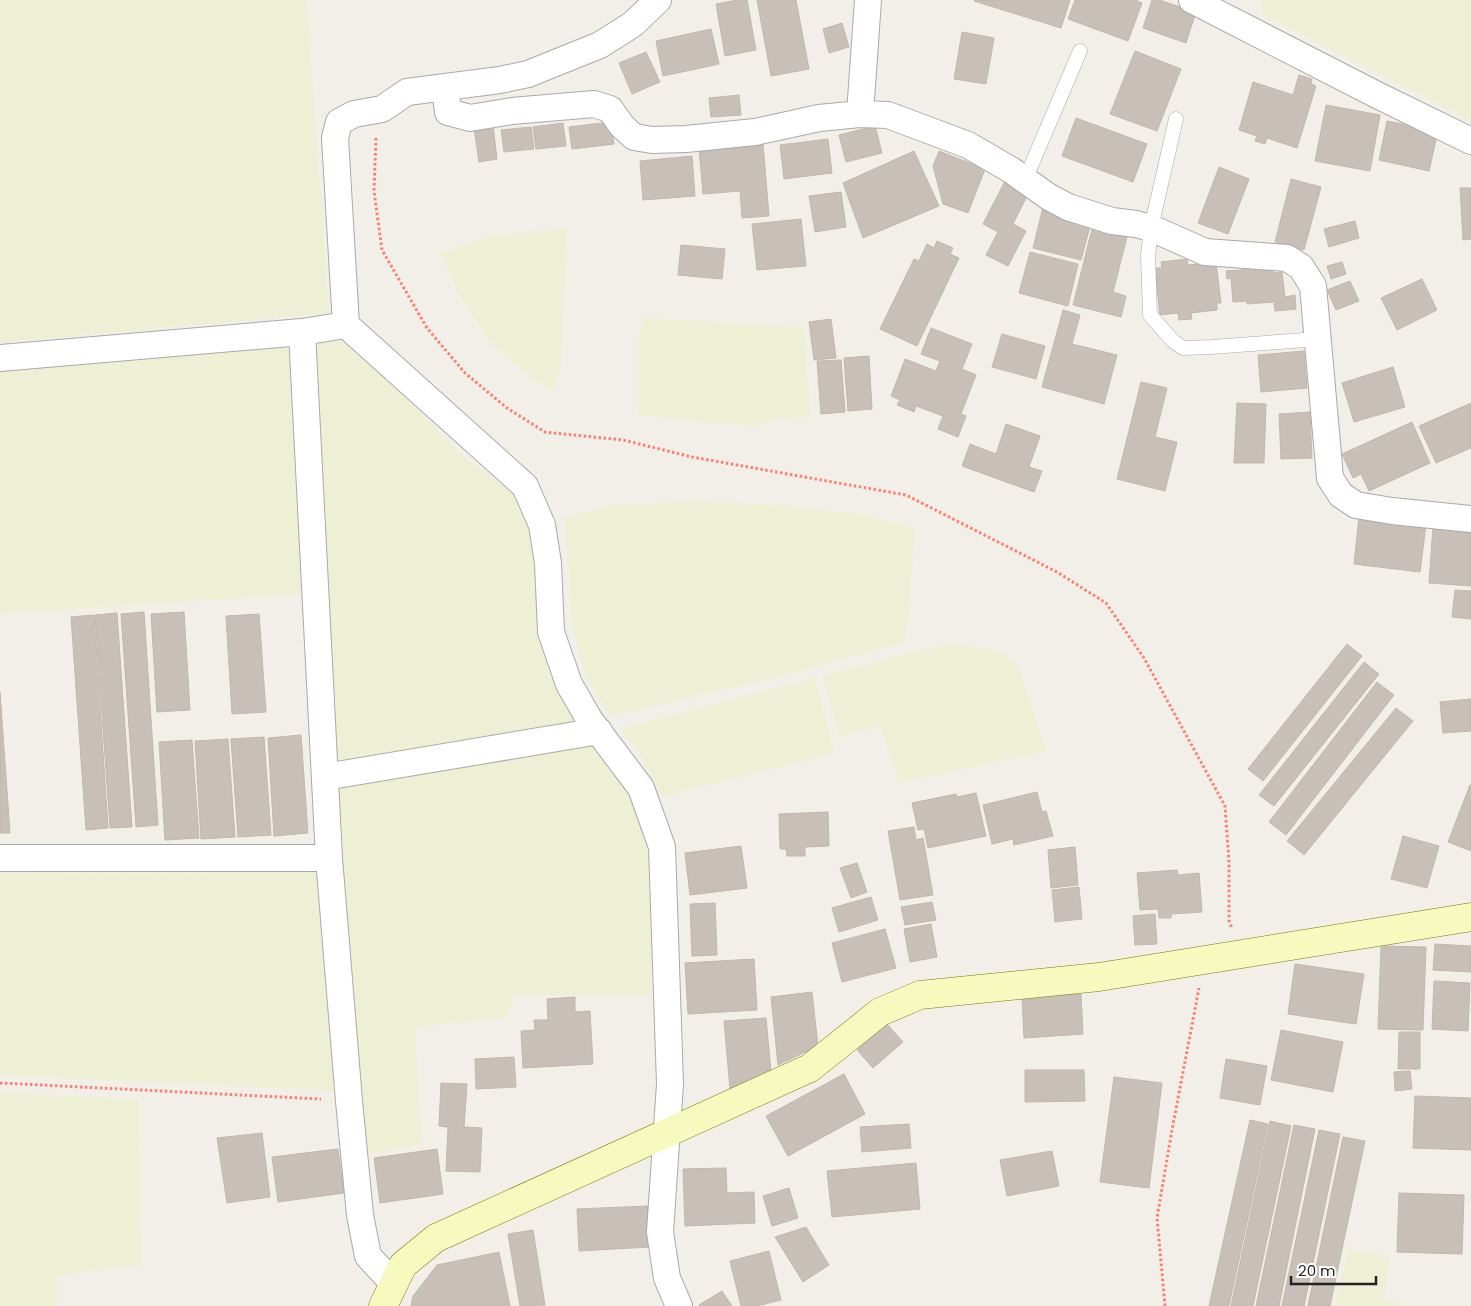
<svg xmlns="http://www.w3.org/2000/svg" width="1471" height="1306" font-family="Poppins,sans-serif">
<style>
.farmland{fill:#eef0d5}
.building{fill:#c7bfb8;stroke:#c4b6ab}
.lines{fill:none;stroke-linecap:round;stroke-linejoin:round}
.lane-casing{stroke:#a9a9a9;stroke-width:15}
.street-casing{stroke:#a9a9a9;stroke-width:28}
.secondary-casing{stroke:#707d05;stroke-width:29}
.path{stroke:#fa8072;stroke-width:3;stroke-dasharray:2.5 2.5;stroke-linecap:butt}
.lane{stroke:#fff;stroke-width:14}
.street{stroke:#fff;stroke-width:26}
.secondary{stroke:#f7fabf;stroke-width:28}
</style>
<rect width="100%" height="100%" fill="#f2efe9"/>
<path class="farmland" d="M0,0H307L329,313L0,343Z
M1261,0H1471V121L1263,15Z
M567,229L561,369L551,392L490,343L460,297L440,252L490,237L533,231Z
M644,318L804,327L811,417L779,419L754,426L678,420L639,415V335Z
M316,342H349L466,459L497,480L519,499L532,526L583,724L345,765L335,757L309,352Z
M285,346L291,354L304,594L0,614V369Z
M688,501L781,505L865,515L915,529L910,601L905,642L770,679L611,716L587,679L572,627L569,574L564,518L609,506Z
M956,643L1003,653L1019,666L1046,751L900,783L880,727L839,736L822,676L926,649Z
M815,678L835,753L661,797L654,780L637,750L619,729Z
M598,744L629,787L645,833L653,881L650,995H515L506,1018L415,1027L422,1145L361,1155L338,784Z
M321,872L337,1091L0,1075V873Z
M0,1092L139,1100L141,1265L57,1276V1306H0Z
M1348,1249L1390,1257L1384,1301L1417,1306H1335Z"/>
<path class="building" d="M737,0H747L756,50L725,56L716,4Z
M757,0H796L809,69L771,76Z
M975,0H1070L1061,28L974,1Z
M1075,0H1135L1142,3L1128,41L1068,19Z
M1152,0H1159L1196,12L1186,43L1143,28Z
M842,23L849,47L829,53L823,29Z
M711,29L719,64L663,76L656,41Z
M962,32L994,38L986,84L954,79Z
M1135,51L1181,69L1157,131L1110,114Z
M646,52L660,82L632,94L619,63Z
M1299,75L1312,79L1311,84L1316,86L1297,148L1267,138L1265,144L1255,141L1257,136L1239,130L1253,82L1293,95Z
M739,95L741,115L711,117L709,98Z
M1326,105L1380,115L1370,171L1315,161Z
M1076,118L1147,144L1133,182L1062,156Z
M1387,121L1438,131L1429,171L1379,160Z
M610,122L614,144L572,149L569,127Z
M563,123L566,146L536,149L533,127Z
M493,125L497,159L479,162L474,128Z
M875,126L882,153L846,162L839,135Z
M531,127L534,149L504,152L501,130Z
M828,139L832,173L784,179L780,145Z
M763,144L769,216L742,218L740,191L703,194L699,149Z
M914,151L939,206L863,238L843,183Z
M939,151L985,169L968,213L943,204L933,166Z
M692,156L695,196L643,200L640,161Z
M1219,167L1249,179L1228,234L1198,223Z
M1291,179L1321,187L1304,250L1275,242Z
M1005,181L1029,192L1013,224L1026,231L1008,266L986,255L998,232L983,224Z
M1460,188H1471V239L1463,240Z
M841,192L846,227L815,232L809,196Z
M1043,207L1092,219L1081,260L1033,248Z
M801,219L806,266L757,270L752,224Z
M1355,221L1359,238L1329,247L1324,229Z
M1093,225L1128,233L1113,292L1126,296L1121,317L1073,305Z
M937,241L953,248L950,254L959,258L917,346L880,329L914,259L919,261L927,244L934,248Z
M681,245L725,249L722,279L678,275Z
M1030,252L1078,264L1068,306L1019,293Z
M1187,259L1188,265L1216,262L1221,303H1217V310L1191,313L1192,319L1179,320L1178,313L1160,315L1155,268H1162L1161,262Z
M1342,262L1346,274L1331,279L1327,266Z
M1272,263L1273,273L1282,272L1285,297L1295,295L1296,309L1275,311L1274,302L1247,304V301L1233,302L1231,278L1227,279L1226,271L1242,270V266Z
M1422,279L1437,310L1397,330L1381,298Z
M1350,281L1359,301L1336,310L1327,290Z
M1063,310L1080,315L1072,344L1117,355L1104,404L1042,387Z
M831,319L836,358L814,360L809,322Z
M931,328L972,344L962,369L976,375L961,414L966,416L958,437L938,429L943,416L916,406L914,412L897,405L900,400L891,396L905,359L936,371L940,361L921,354Z
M1002,334L1045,346L1036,379L992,367Z
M1304,351L1307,388L1261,392L1258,355Z
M869,356L872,409L848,411L844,358Z
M841,360L845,412L821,414L817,361Z
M1393,367L1405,407L1354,422L1342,383Z
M1141,382L1167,388L1155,437L1177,442L1165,491L1117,479Z
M1237,403L1266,404L1264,463H1234Z
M1471,403V448L1436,463L1419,426Z
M1310,412L1312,458L1281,459L1279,414Z
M1412,422L1430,463L1369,491L1361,474L1353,478L1342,454Z
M1006,424L1040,436L1029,467L1042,471L1034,492L962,466L970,444L996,454Z
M1359,517L1426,525L1420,572L1354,564Z
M1433,526L1471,529V586L1429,583Z
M1455,590L1471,591V619L1452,617Z
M144,612L158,825L136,827L121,614Z
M184,612L190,710L157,712L151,614Z
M117,613L132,827L110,828L95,615Z
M259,614L266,712L232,714L226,616Z
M94,615L108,828L86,830L71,617Z
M1347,644L1362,656L1263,781L1248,769Z
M1364,662L1379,674L1274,806L1259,795Z
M1377,682L1394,695L1286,835L1269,822Z
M0,692L10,833H0Z
M1471,699V731L1443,733L1440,702Z
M1396,708L1413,721L1304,855L1287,841Z
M301,735L308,833L274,836L268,738Z
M264,737L271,835L238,837L231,739Z
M228,739L235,837L201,839L195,741Z
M192,740L199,838L165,840L159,742Z
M1470,785H1471V851L1448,842Z
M1037,792L1042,812L1046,811L1053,836L1014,845L1013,839L992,844L983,805Z
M976,793L986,836L928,848L924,829L918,830L912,803L956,794L957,797Z
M828,812L829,846L805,847V856H787L786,849H780L779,814Z
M914,827L916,840L923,838L933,895L900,900L888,831Z
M1403,836L1439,846L1427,888L1391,879Z
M741,846L747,888L690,895L685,853Z
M1075,847L1078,885L1051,888L1048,850Z
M857,863L867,892L851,898L840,868Z
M1177,870L1178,875L1199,873L1202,912L1171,914V918H1159L1158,909L1140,910L1137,873Z
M1079,887L1082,919L1055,922L1052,890Z
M871,897L878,920L839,932L832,908Z
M932,902L936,920L905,925L901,907Z
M715,903L717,955L692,956L690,904Z
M1155,914L1157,944L1135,945L1133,916Z
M931,924L937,957L910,962L904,929Z
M885,929L896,968L842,982L832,943Z
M1435,944L1471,946V972L1433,970Z
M1381,946L1426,947L1423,1030L1378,1029Z
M754,959L757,1010L688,1014L685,963Z
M1295,964L1364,974L1356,1024L1288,1014Z
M1434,981L1470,983L1468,1031L1432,1029Z
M812,992L818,1046L778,1065L771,997Z
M1081,994L1083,1034L1024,1038L1022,997Z
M575,997V1012L590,1011L593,1064L523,1068L521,1031L535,1030L534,1020H548L547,999Z
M766,1018L771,1072L730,1089L724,1021Z
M887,1024L903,1042L873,1068L857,1050Z
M1281,1030L1343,1042L1333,1092L1271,1080Z
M1399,1032H1420V1069H1398Z
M514,1057L516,1087L476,1089L475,1059Z
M1226,1059L1267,1066L1260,1105L1220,1098Z
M1025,1070H1084L1085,1101L1025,1102Z
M1410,1071L1412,1089L1395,1091L1394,1072Z
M844,1074L865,1114L788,1156L766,1116Z
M1114,1077L1162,1083L1149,1188L1100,1182Z
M441,1083L467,1084L464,1127L482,1128L480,1172L446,1171L448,1127L439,1126Z
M1415,1096L1471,1098V1150L1413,1148Z
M1250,1120L1268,1124L1229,1306H1209Z
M1270,1121L1291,1126L1253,1306H1231Z
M909,1124L911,1148L862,1152L860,1127Z
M1294,1125L1315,1129L1279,1306H1256Z
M1319,1130L1340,1134L1304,1306H1282Z
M262,1133L270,1197L227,1203L217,1138Z
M1343,1137L1365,1141L1330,1306H1308Z
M338,1149L344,1193L278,1202L272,1157Z
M437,1149L443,1194L380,1203L374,1158Z
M1052,1151L1059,1186L1007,1196L1000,1160Z
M916,1163L920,1209L832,1217L827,1171Z
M726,1168L727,1193L754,1192L755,1223L685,1226L683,1169Z
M789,1188L798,1218L772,1226L763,1196Z
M1399,1193L1464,1195L1462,1254L1397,1252Z
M648,1206L650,1247L579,1251L577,1209Z
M806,1227L829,1265L803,1282L775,1237Z
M533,1230L545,1305L520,1306L508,1234Z
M769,1251L781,1300L757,1306H741L730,1261Z
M499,1252L510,1306H411L413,1296L437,1265Z
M722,1291L732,1306H700L699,1305Z"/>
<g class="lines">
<defs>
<path id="lane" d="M1176,119L1151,228L1148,256L1150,315L1173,341L1183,348L1212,347L1318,339
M1025,180L1080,51"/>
<path id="street" d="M658,0L633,24L600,45L528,74L500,80L407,92L382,109L354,114L339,122L335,138L346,325L525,486L542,525L548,563L551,632L569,684L589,719L641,788L662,847L670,1084L660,1232L667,1278L679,1306
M1192,0L1377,95L1471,141
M445,87L448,112L470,118L512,111L594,104L610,109L622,126L634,137L652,140L686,139L755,132L819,118L860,114L888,115L968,145L1011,170L1049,197L1068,207L1112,221L1136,224L1151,228L1205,252L1287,258L1301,267L1313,286L1330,478L1341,495L1356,505L1392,511L1471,519
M860,114L868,0
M302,332L329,858L349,1101L360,1215L368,1256L394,1284
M0,358L302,332L346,325
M325,777L599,731
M0,858H329"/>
<path id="secondary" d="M383,1306L403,1265L436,1238L810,1068L880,1012L920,995L1099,977L1471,917"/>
</defs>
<use href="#lane" class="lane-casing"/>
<use href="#street" class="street-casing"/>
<use href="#secondary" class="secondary-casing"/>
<path class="path" d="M376,138L374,191L382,250L427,328L465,373L507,408L545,432L623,440L692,457L906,495L1057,572L1106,603L1144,658L1225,806L1229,862V921L1232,928
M0,1083L321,1099
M1165,1306L1157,1218L1172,1130L1199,988"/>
<use href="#lane" class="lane"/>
<use href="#street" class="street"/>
<use href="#secondary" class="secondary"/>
</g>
<path d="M1291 1276v8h85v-8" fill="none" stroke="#222222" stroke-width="2.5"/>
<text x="1298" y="1276" font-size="15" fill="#222222" stroke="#ffffff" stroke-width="4" paint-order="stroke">20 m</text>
</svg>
